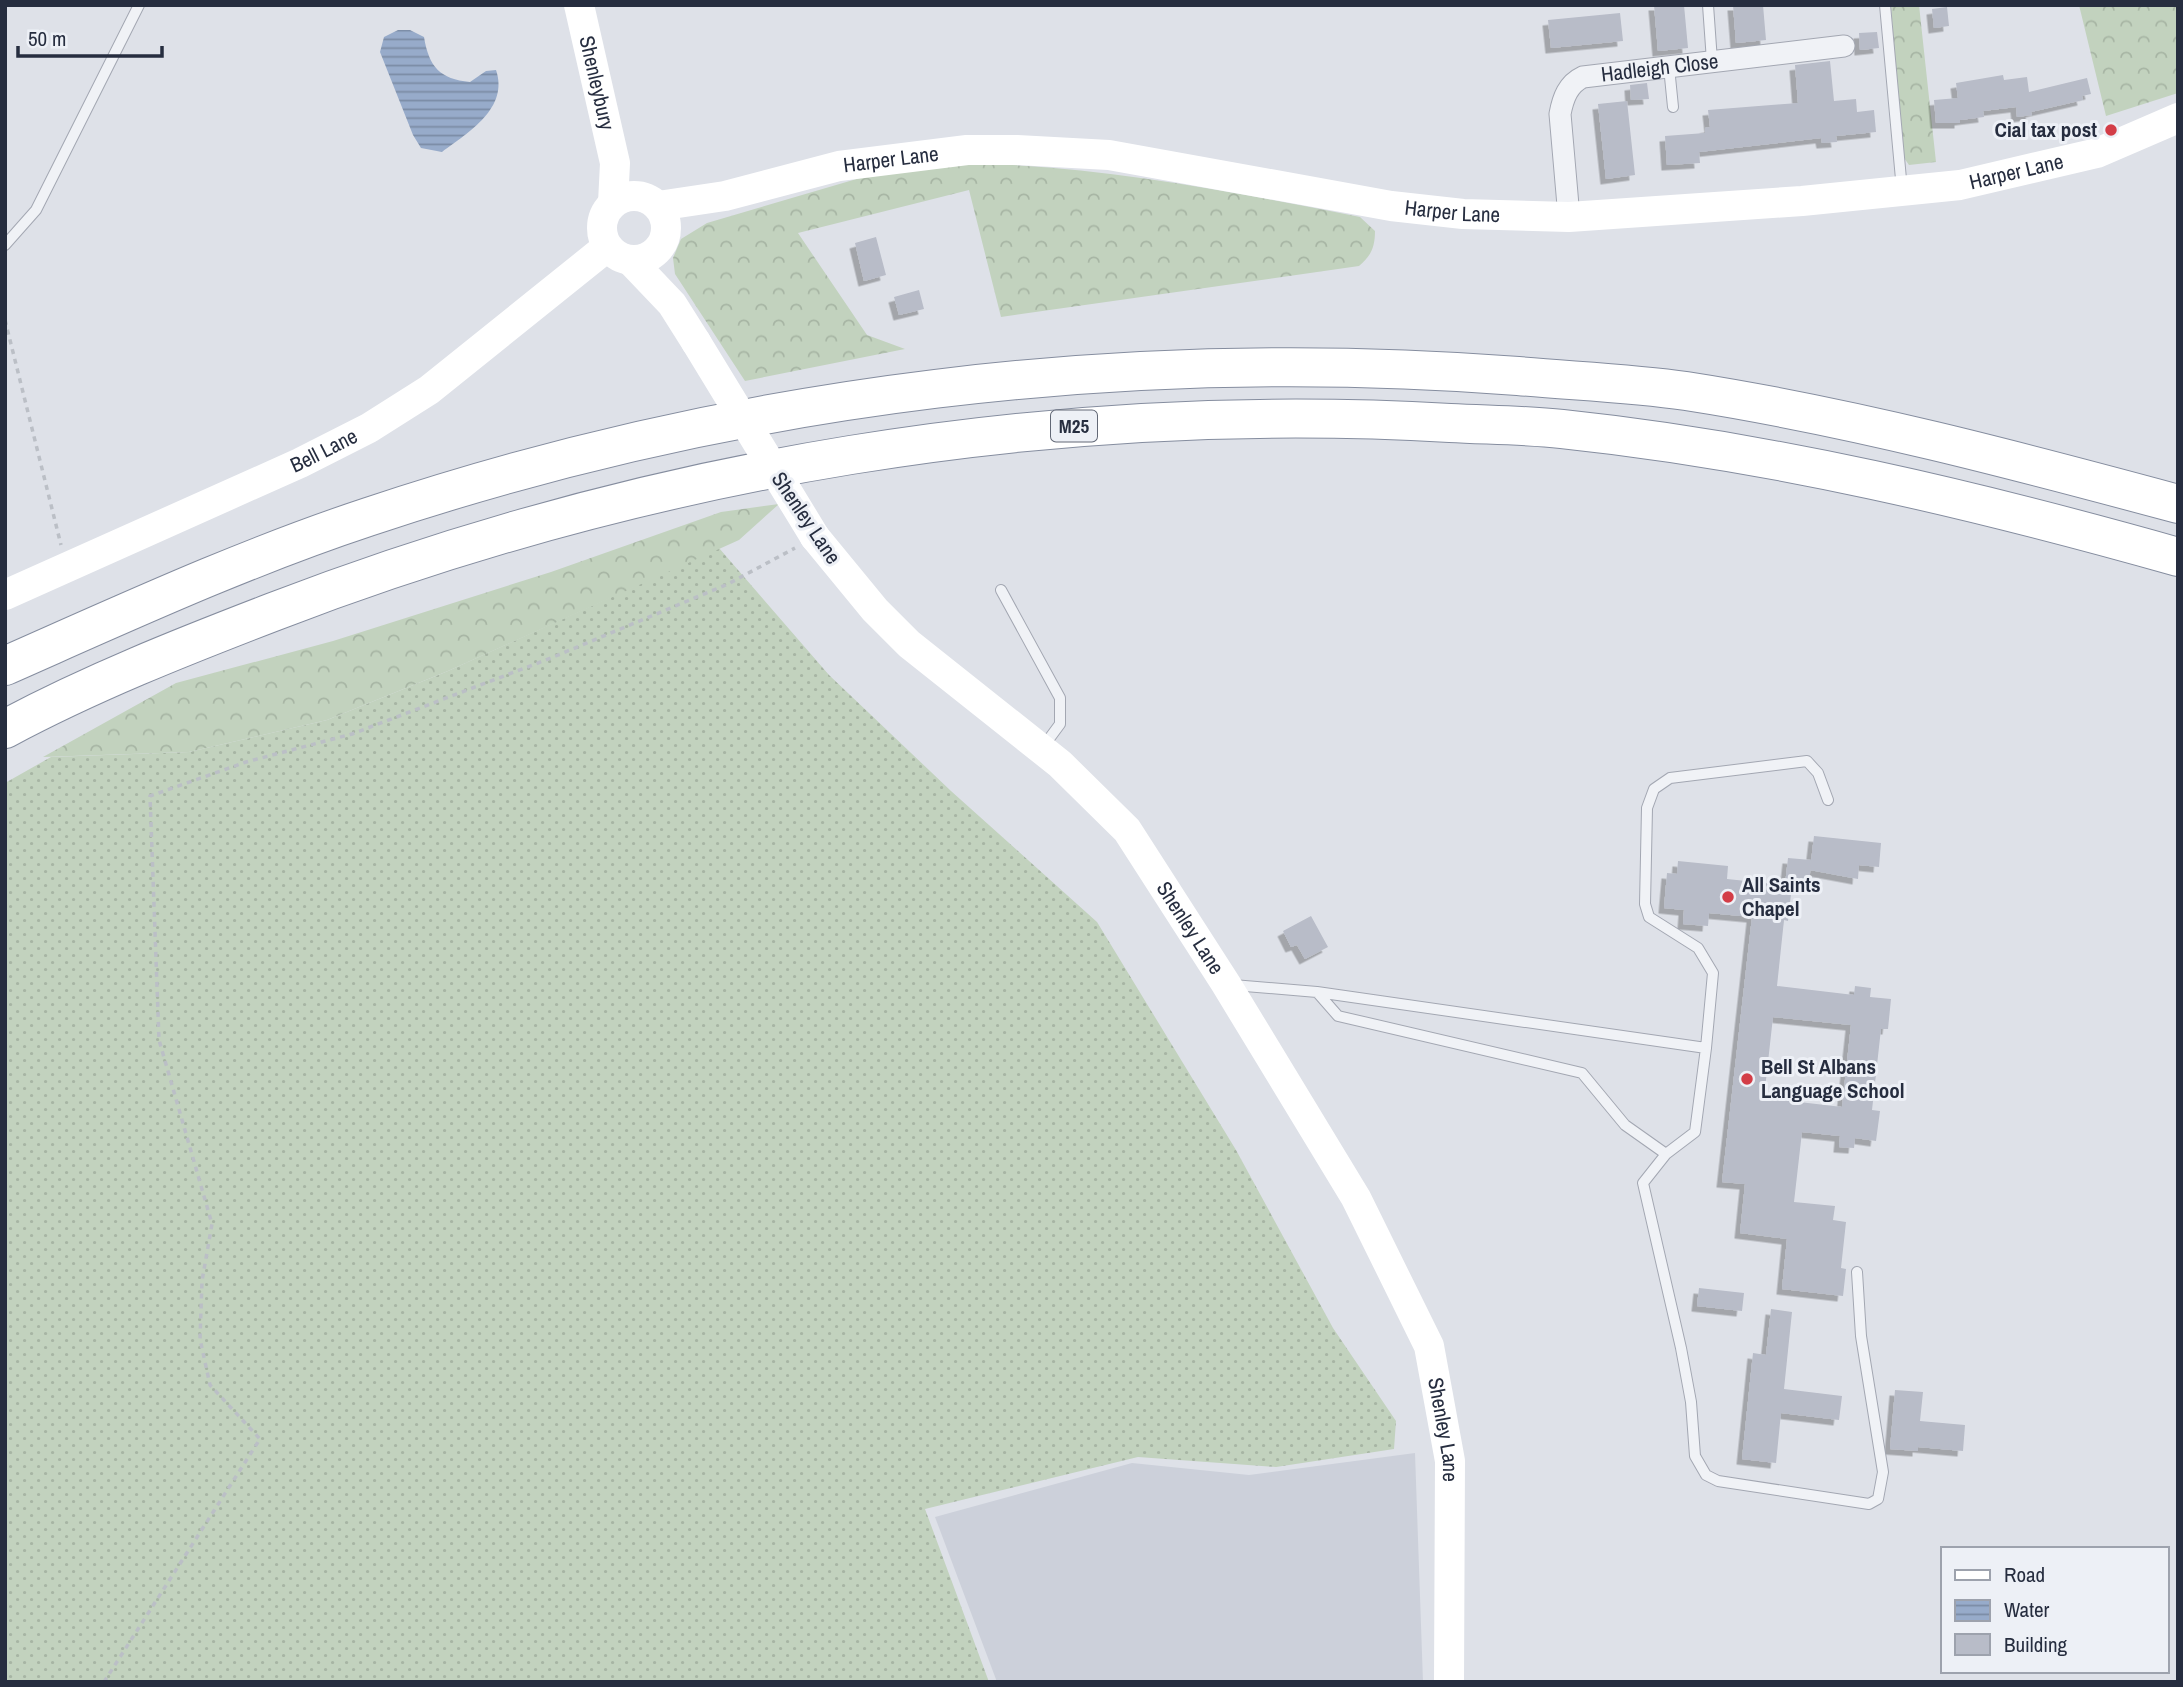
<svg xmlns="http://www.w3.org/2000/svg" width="2183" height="1687" font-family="'Archivo Narrow',sans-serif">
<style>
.built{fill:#ccd0da}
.grass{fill:url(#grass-dots)}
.forest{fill:url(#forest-crowns)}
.water{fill:url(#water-rules)}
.building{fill:#b8bcc8;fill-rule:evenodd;filter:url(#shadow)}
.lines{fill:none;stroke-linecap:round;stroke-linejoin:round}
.lane-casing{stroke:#a3a7b2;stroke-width:12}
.street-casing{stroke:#a3a7b2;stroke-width:23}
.highway-casing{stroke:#858d9f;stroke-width:40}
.path{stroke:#bbbfc6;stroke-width:3.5;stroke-dasharray:5 5;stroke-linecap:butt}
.lane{stroke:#f0f2f6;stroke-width:10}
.street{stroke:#f0f2f6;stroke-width:21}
.secondary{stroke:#fff;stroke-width:30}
.highway{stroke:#fff;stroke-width:38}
.secondary-bridge{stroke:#fff;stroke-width:30}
.poi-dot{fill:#d33d47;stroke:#edf0f6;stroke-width:2.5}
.labels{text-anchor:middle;stroke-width:6;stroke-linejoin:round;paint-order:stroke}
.shield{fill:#edf0f6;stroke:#626876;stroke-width:2}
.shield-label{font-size:19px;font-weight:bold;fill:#262d3f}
.street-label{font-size:21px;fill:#262d3f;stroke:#edf0f6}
.poi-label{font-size:21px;font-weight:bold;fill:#262d3f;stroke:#edf0f6;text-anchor:start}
</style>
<defs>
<pattern id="grass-dots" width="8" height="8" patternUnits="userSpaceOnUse" patternTransform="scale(1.75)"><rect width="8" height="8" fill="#c2d2be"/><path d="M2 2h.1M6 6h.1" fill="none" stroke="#a7b5a4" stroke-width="1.8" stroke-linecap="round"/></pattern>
<pattern id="forest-crowns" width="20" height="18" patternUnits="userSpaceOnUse" patternTransform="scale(1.75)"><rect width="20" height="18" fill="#c2d2be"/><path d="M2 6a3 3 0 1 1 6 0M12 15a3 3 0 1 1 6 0" fill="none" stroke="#a7b5a4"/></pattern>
<pattern id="water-rules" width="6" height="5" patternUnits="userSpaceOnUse" patternTransform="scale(1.75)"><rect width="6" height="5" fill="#97abca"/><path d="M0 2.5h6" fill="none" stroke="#7b8ca5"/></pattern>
<filter id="shadow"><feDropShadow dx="-5.5" dy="5.5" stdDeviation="0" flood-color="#0004"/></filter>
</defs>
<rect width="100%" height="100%" fill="#dee1e8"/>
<path class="built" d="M1415,1453L1423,1682H997L935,1517L1132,1463L1249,1475Z"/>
<path class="grass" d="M719,548L829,675L951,791L1097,922L1236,1150L1333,1328L1396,1421L1394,1449L1276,1467L1138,1457L925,1509L989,1682H5V783L51,757L189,752L327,720L448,671Z"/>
<path class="forest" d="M1891,5H1919L1936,162L1909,165L1902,155Z
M2079,5H2178V93L2106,116Z
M951,163C1090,164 1224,190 1360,217L1375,231C1375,247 1371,256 1359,266L1001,317L969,190L798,233L867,335L905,349L745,381L675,274L673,258L681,239L707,223L877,173Z
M779,504L739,540L448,671L327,720L189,752L43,757L176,683L333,641L551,572L721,512Z"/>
<path class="water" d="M398,30H410L424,37C429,67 440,79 470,82L486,71L496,70C509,108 469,132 442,152L421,148L413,135L380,52L384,37Z"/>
<path class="building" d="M1654,5H1684L1688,48L1658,51Z
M1733,5H1763L1766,40L1736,43Z
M1947,7L1949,26L1934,28L1932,9Z
M1620,13L1623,41L1551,48L1548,20Z
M1877,32L1879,48L1860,50L1859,33Z
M1830,61L1834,101L1856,99L1857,112L1874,110L1876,132L1836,136L1837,142L1822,143L1821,138L1699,152L1700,163L1667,165L1665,136L1705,133V128L1710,127L1708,110L1798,103L1795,65Z
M2003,75L2004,80L2027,77L2029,92L2087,78L2091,94L2082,96L2083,100L2031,112L2032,115L2017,117L2016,107L1983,111L1984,117L1960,120V123H1936L1934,100L1958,98L1956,83Z
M1647,83L1649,99L1631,100L1630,85Z
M1627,101L1635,175L1606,179L1598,104Z
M876,237L886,275L864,281L855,243Z
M919,290L924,309L899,315L894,297Z
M1814,836L1881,843L1879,867L1859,865L1858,879L1810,870Z
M1788,858L1811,860L1809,887L1792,885L1788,921L1784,920L1777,986L1854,995L1855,986L1871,988L1870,997L1891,999L1888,1029H1881L1872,1110L1880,1111L1876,1141L1855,1138L1854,1148L1839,1147L1840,1136L1802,1132L1794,1202L1835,1206L1833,1220L1846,1222L1841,1268L1846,1269L1843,1296L1782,1289L1787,1239L1740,1233L1745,1184L1722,1182L1752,917L1709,913L1708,926L1683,924L1684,910L1664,908L1667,873L1677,874L1678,861L1728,866L1727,879L1785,885ZM1773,1017L1851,1025L1842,1107L1764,1098Z
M1311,916L1328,947L1305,959L1297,945L1291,947L1283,931Z
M1699,1288L1744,1293L1742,1311L1697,1306Z
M1771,1309L1792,1312L1784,1389L1842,1396L1839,1420L1781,1413L1776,1463L1742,1459L1753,1353L1766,1355Z
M1895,1390L1923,1392L1920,1421L1965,1425L1963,1451L1918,1447V1451L1890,1449Z"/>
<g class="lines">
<defs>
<path id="lane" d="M1708,5L1712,61
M1885,5L1902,190
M1669,67L1673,107
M5,245L36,210L139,5
M1001,590L1060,698V724L1043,747
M1233,985L1317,992L1706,1048L1695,1132L1666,1154L1643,1183L1681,1348L1691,1402L1695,1456L1706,1475L1718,1481L1869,1504L1878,1499L1883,1472L1861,1336L1857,1272
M1317,992L1338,1016L1582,1073L1625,1125L1666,1154
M1706,1048L1713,973L1698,948L1649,917L1645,904L1647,808L1654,789L1670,778L1807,761L1818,773L1828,800"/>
<g id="street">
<path id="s1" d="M1569,217L1560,114C1563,98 1568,84 1583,77L1844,46"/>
</g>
<path id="highway" d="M5,666C125,613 244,558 368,517C738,393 1130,346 1518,376C1574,381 1631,383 1686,391C1853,417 2015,460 2178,504
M5,729C91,683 182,647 273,612C647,468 1049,400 1450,423C1488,425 1525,425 1562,429C1771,451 1976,500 2178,557"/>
</defs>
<use href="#lane" class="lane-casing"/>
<use href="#street" class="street-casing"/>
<use href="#highway" class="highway-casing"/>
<path class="path" d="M5,320L61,545
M104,1682L260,1439L210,1385L200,1339L202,1281L212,1224L159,1040L150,796L246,762L352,734L551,658L728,584L795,548"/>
<use href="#lane" class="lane"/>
<use href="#street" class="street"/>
<g class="secondary">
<path id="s2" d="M579,5L615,163L613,203"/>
<circle cx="634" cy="228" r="32"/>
<path id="s3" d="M658,206L725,196L839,166L967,150H1017L1109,155L1391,206L1463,214L1569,217L1802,201L1960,185L2097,153L2178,118"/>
<path d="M631,261L672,304L696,342"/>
<path id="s4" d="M815,537L875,610L909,644L1060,764L1127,830L1226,984L1356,1198L1429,1346L1450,1461L1449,1682"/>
<path id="s5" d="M5,595L300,463L369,428L429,390L607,247"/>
</g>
<use href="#highway" class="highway"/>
<path class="secondary-bridge" d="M696,342L815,537"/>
</g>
<g class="poi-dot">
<circle cx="2111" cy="130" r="7"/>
<circle cx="1728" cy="897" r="7"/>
<circle cx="1747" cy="1079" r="7"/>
</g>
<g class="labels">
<rect class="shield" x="1051" y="410.5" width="46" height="31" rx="5"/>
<g class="shield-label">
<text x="1074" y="433">M25</text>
</g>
<g class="street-label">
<text dy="7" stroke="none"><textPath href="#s1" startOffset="226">Hadleigh Close</textPath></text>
<text dy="7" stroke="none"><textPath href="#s2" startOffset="80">Shenleybury</textPath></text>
<text dy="7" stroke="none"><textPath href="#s3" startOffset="238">Harper Lane</textPath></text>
<text dy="7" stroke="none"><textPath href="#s3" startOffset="1372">Harper Lane</textPath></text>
<text dy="7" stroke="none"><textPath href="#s3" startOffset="805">Harper Lane</textPath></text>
<text dy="7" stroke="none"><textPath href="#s5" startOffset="350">Bell Lane</textPath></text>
<text transform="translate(806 518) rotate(56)" y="7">Shenley Lane</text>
<text dy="7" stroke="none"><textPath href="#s4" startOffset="546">Shenley Lane</textPath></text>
<text dy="7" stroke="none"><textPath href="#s4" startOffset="1113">Shenley Lane</textPath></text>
</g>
<g class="poi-label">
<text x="2097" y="137" text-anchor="end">Cial tax post</text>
<text x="1742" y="892">All Saints<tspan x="1742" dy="24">Chapel</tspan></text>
<text x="1761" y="1074">Bell St Albans<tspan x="1761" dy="24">Language School</tspan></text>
</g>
</g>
<rect width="2183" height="1687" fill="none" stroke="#262d3f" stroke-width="14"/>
<rect x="1941" y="1547" width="228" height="126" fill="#edf0f6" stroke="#9da2ad" stroke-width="2"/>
<rect x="1955" y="1570" width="35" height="10" fill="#ffffff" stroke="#9da2ad" stroke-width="2"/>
<text x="2004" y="1582" font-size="21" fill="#262d3f">Road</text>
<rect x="1955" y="1600" width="35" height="21" fill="url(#water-rules)" stroke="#9da2ad" stroke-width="2"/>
<text x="2004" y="1617" font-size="21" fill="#262d3f">Water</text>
<rect x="1955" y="1634" width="35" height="21" fill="#b8bcc8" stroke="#9da2ad" stroke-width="2"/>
<text x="2004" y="1652" font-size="21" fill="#262d3f">Building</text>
<path d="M18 46v10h144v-10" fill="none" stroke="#262d3f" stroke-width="3.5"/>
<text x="28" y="46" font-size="21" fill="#262d3f" stroke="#edf0f6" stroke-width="5" paint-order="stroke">50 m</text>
</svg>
